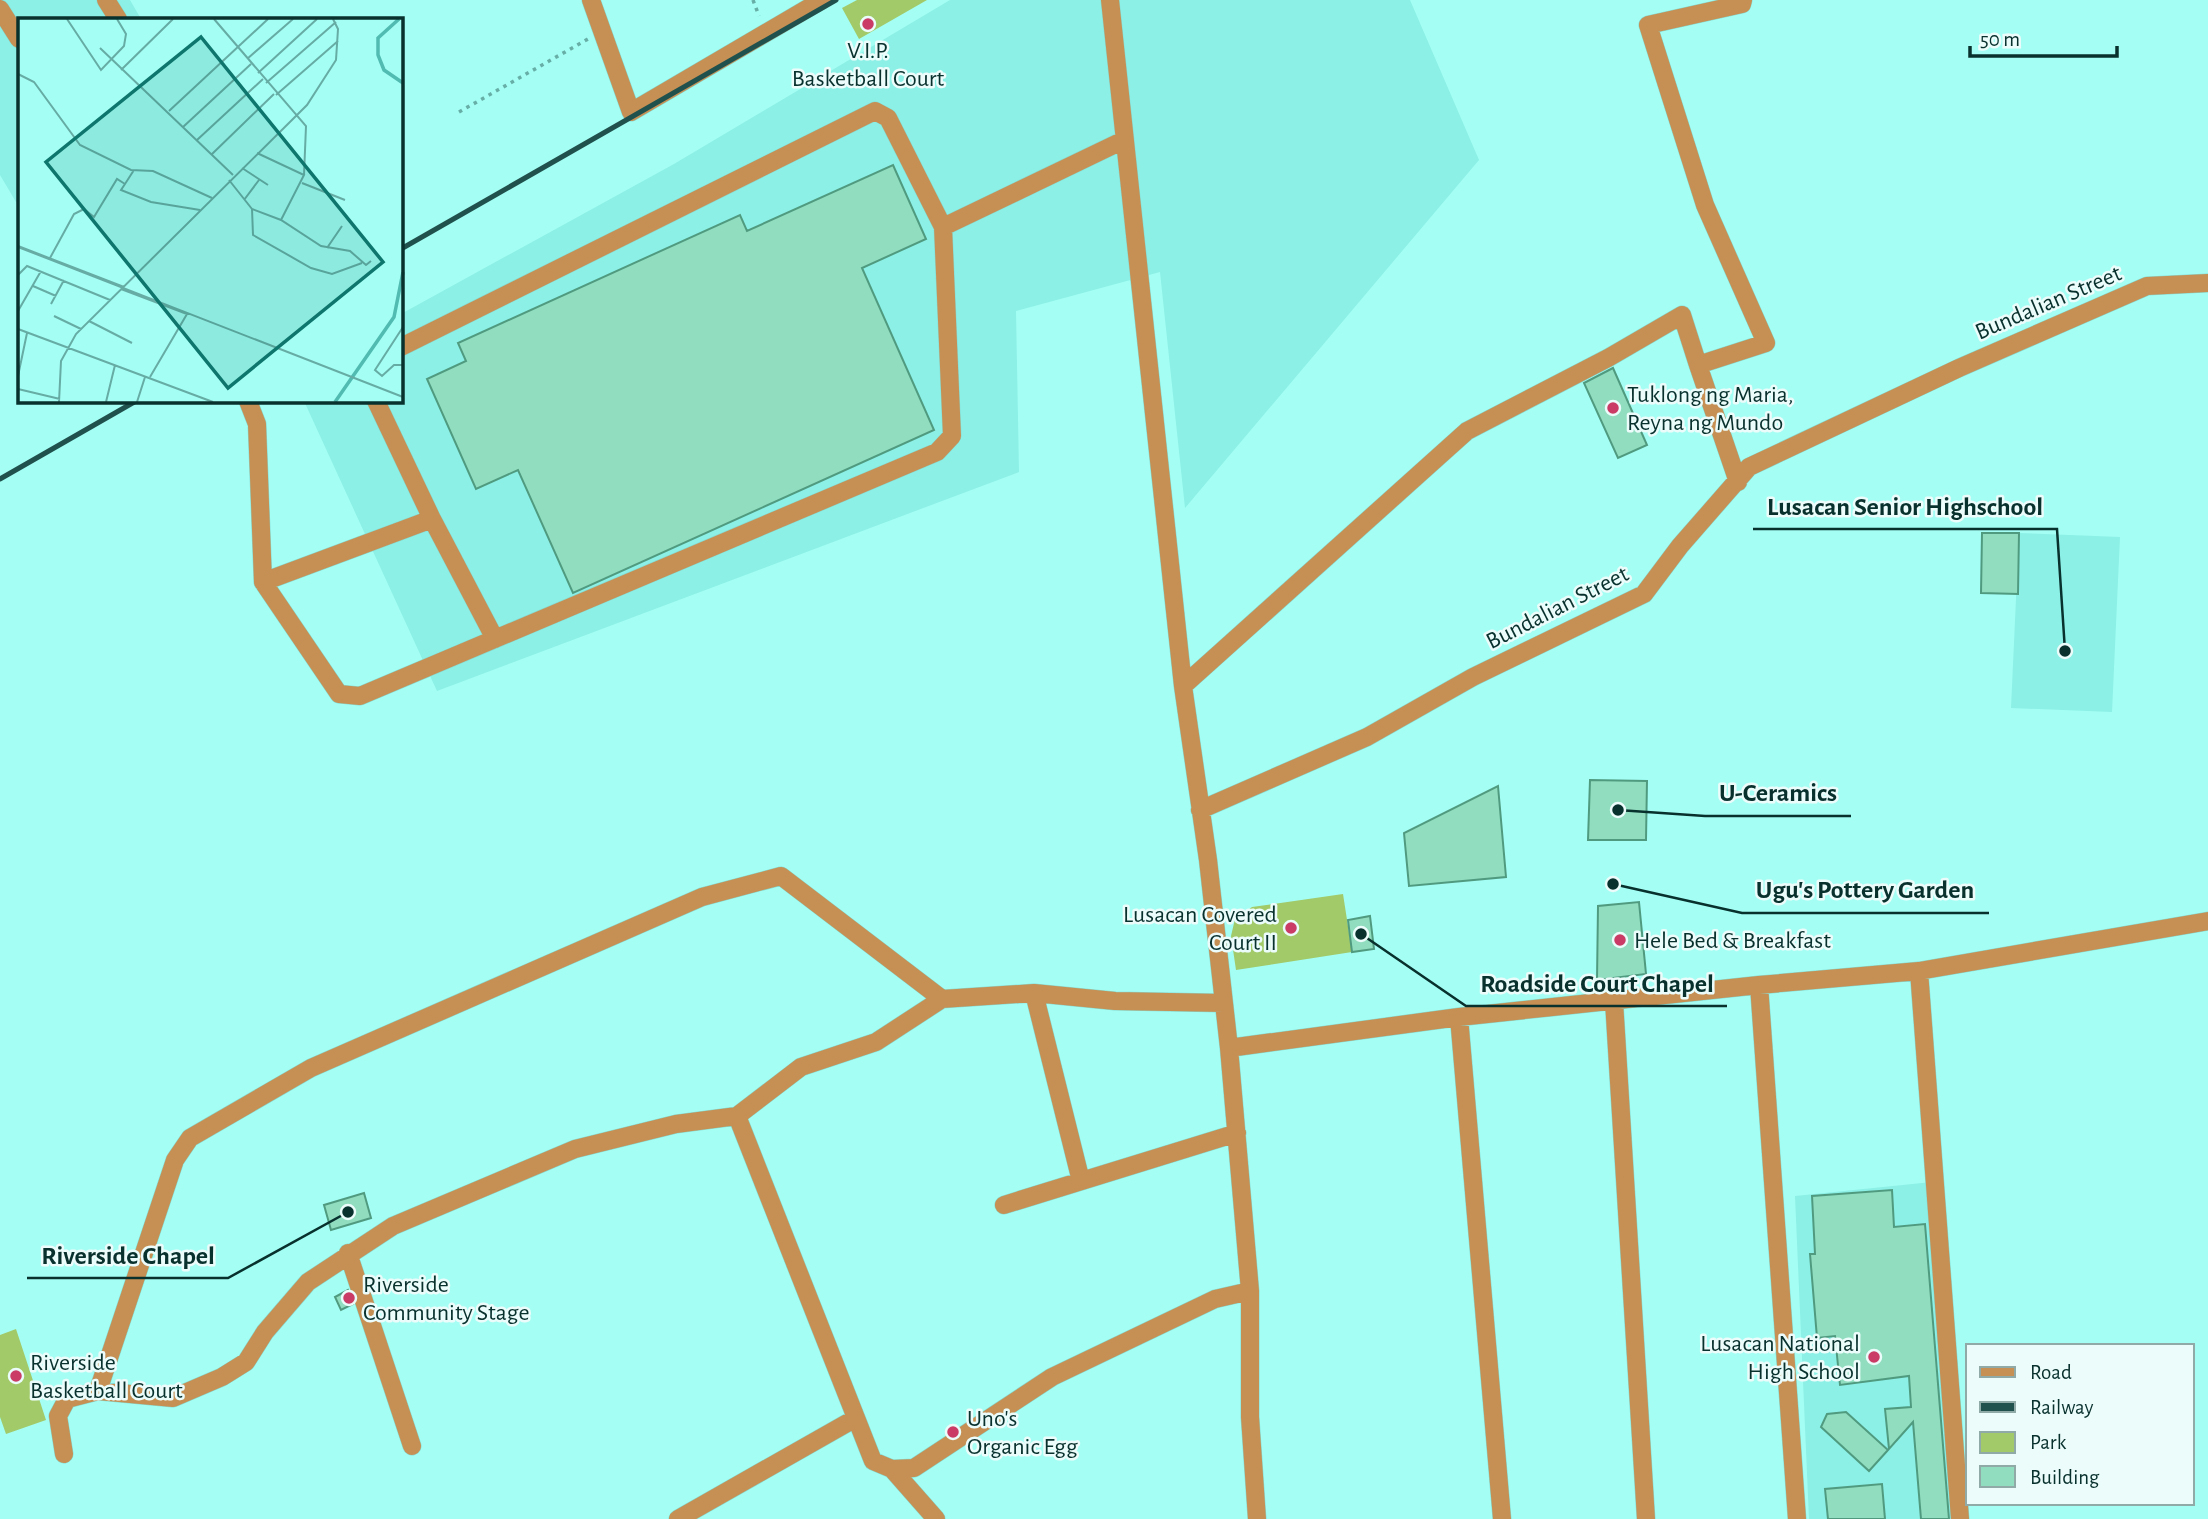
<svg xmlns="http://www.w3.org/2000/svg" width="2208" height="1519" font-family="'Alegreya Sans',sans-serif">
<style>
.built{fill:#8cf0e6}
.green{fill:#a2ca69}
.building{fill:#90ddbf;stroke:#509b80;stroke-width:2}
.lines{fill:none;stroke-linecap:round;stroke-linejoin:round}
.minor-casing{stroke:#88d9d0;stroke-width:19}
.path{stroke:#67aea6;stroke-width:3.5;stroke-dasharray:3.5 5;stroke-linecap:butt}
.minor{stroke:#c69054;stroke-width:18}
.rail{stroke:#21514d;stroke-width:5}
.poi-dot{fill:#ca3c65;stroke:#ebfcfa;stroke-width:2.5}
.labels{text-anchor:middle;stroke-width:5;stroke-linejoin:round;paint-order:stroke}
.poi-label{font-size:24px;fill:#08302d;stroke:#ebfcfa;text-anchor:start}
.street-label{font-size:24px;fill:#08302d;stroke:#ebfcfa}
.inset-river{fill:none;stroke:#51bbb1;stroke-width:3.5}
.inset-road{fill:none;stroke:#66aca4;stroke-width:2}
.view{fill:#0f766e;fill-opacity:0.15;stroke:#0f766e;stroke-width:3.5}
.inset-edge{fill:none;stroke:#08302d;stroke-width:3.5}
.leader{fill:none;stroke:#08302d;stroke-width:2.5}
.callout-dot{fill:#08302d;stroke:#ebfcfa;stroke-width:2.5}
.callout-label{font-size:26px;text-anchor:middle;font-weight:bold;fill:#08302d;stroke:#ebfcfa;stroke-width:5;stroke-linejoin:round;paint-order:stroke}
</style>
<rect width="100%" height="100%" fill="#a4fef4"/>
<path class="built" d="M0,0H130L141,19H19V207L0,175Z
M950,0H1410L1479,160L1185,508L1160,272L1016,311L1019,472L437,691L304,401H401V314L674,164Z
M2019,533L2120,537L2112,712L2011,708Z
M1932,1182L1958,1519H1809L1795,1196Z"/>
<path class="green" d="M857,0H927L859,39L842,8Z
M1343,894L1352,952L1236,970L1231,936L1235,919L1252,907Z
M16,1329L46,1420L6,1434L0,1417V1335Z"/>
<path class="building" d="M893,165L926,239L862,268L934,430L573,593L518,470L476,489L427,379L466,361L458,343L740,215L747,231Z
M1613,368L1647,445L1618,458L1584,383Z
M1982,533H2019L2018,594L1981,593Z
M1590,780L1647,781L1646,840H1588Z
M1498,786L1506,877L1409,886L1404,833Z
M1639,902L1646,974L1597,980L1598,906Z
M1370,916L1374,949L1352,952L1348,920Z
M1892,1190L1894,1227L1925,1224L1949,1519H1921L1913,1422L1889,1449L1885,1409L1911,1407L1909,1376L1840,1385L1835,1336L1817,1338L1810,1254H1815L1812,1196Z
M364,1193L371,1218L331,1230L324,1205Z
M348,1290L353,1304L341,1310L335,1297Z
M1846,1412L1888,1450L1869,1471L1821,1427L1827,1414Z
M1882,1484L1885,1519H1828L1825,1489Z"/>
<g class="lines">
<defs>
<path id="minor" d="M106,0L118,19
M591,0L631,112L822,0
M1110,0L1183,686L1208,860L1229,1048L1250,1291V1417L1257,1519
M0,9L19,39
M401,347L875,111L888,118L943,227
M248,401L257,424L263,582L339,694L360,696L937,452L952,436L943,227L1124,140
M1738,482L1698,365L1766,343L1705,205L1648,25L1742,4L1743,0
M432,519L495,639
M263,582L432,519L376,401
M1183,686L1467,431L1608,358L1682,315L1698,365
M1200,810L1367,737L1473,677L1644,594L1680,546L1749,467L1959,368L2147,286L2208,283
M1919,971L1960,1519
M1759,985L1797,1519
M1034,993L1081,1181
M1614,1001L1646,1519
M1459,1017L1502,1519
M1229,1048L1459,1017L1759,985L1919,971L2208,921
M737,1116L873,1461L892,1469L914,1468L1052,1377L1215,1299L1250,1291
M1004,1205L1237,1133
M348,1253L412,1446
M98,1391L175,1160L190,1138L311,1068L702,897L781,876L942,999
M64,1454L58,1416L67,1399L98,1391L173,1398L222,1377L246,1362L265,1332L308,1282L393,1226L575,1149L676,1124L737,1116L801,1067L876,1042L942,999L1034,993L1115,1001L1224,1003
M892,1469L936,1519
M678,1519L856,1418"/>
</defs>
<use href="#minor" class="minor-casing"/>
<path class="path" d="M753,0L759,16
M459,112L588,39"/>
<use href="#minor" class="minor"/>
<path class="rail" d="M401,249L836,0
M0,479L136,401"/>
</g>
<g class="poi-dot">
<circle cx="868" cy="24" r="7"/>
<circle cx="1613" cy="408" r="7"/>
<circle cx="1291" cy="928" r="7"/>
<circle cx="1620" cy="940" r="7"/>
<circle cx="349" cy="1298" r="7"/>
<circle cx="1874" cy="1357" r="7"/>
<circle cx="16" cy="1376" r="7"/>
<circle cx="953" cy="1432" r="7"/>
</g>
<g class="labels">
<g class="poi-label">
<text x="868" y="58" text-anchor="middle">V.I.P.<tspan x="868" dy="28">Basketball Court</tspan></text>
<text x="1627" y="402">Tuklong ng Maria,<tspan x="1627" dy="28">Reyna ng Mundo</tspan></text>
<text x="1277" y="922" text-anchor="end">Lusacan Covered<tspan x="1277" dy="28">Court II</tspan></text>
<text x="1634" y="948">Hele Bed &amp; Breakfast</text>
<text x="363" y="1292">Riverside<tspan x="363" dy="28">Community Stage</tspan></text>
<text x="1860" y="1351" text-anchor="end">Lusacan National<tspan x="1860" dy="28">High School</tspan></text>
<text x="30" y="1370">Riverside<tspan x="30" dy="28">Basketball Court</tspan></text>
<text x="967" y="1426">Uno's<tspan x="967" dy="28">Organic Egg</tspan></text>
</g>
<g class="street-label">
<text transform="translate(2048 302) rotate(-23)" y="8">Bundalian Street</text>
<text transform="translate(1557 607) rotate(-27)" y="8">Bundalian Street</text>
</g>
</g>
<g transform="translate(18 18)">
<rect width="385" height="385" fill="#a4fef4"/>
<path class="inset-river" d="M381,1L360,20V37L366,52L385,65M317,384L376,299L385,254"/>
<path class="inset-road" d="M49,1L83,52L106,28L108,16L99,1M196,1L288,108L286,157M82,30L215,157M229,41L275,1M103,52L155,1M240,55L299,1M0,56L16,64L62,127L113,152L135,153L194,180M248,65L318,4M258,77L320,23M151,93L250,1M165,109L233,46M179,122L245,61M239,135L286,157L263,202M193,137L256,76M224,150L250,167M211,162L234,191L263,202L303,228L332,233L348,247L353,243M284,165L327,182M107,166L103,172L133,184L182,192M226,182L241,162M234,191L235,217L293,250L314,256L344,245M0,228L106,269M0,229L385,379M309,230L324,208M32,240L56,196L66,191L76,199L99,161L107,166L116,152M0,257L9,248L92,282M15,268L38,278M103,271L169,296L132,359M33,286L46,262M0,293L23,253M36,298L63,311M71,303L114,325M385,309L357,352L364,358L376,347H385M0,311L195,384M0,358L9,315M0,371L42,381M41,384L43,343L58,316L289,87L318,42L320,11L315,1M88,384L97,347M119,384L127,359"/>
<path class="view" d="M183,19L365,244L210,370L28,144Z"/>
<rect width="385" height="385" class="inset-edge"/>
</g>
<path class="leader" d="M2065 651L2057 529H1753M1618 810L1705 816H1851M1613 884L1742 913H1989M1361 934L1466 1006H1727M348 1212L228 1278H27"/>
<g class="callout-dot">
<circle cx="2065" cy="651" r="7"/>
<circle cx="1618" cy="810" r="7"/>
<circle cx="1613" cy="884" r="7"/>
<circle cx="1361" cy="934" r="7"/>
<circle cx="348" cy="1212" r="7"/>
</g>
<g class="callout-label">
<text x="1905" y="515">Lusacan Senior Highschool</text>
<text x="1778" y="801">U-Ceramics</text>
<text x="1865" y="898">Ugu's Pottery Garden</text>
<text x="1597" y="992">Roadside Court Chapel</text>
<text x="128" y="1264">Riverside Chapel</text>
</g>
<rect x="1966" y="1344" width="228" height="161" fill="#ebfcfa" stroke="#90aaa8" stroke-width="2"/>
<rect x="1980" y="1367" width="35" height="10" fill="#c69054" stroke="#90aaa8" stroke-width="2"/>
<text x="2030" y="1379" font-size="21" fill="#08302d">Road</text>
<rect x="1980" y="1402" width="35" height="10" fill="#21514d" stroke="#90aaa8" stroke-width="2"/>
<text x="2030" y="1414" font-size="21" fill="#08302d">Railway</text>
<rect x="1980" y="1432" width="35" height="21" fill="#a2ca69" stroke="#90aaa8" stroke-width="2"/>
<text x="2030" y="1449" font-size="21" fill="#08302d">Park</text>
<rect x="1980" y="1466" width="35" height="21" fill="#90ddbf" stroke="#90aaa8" stroke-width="2"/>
<text x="2030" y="1484" font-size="21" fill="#08302d">Building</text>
<path d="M1970 46v10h147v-10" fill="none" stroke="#08302d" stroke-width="3.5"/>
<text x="1980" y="46" font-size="21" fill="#08302d" stroke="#ebfcfa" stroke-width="5" paint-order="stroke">50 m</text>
</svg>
